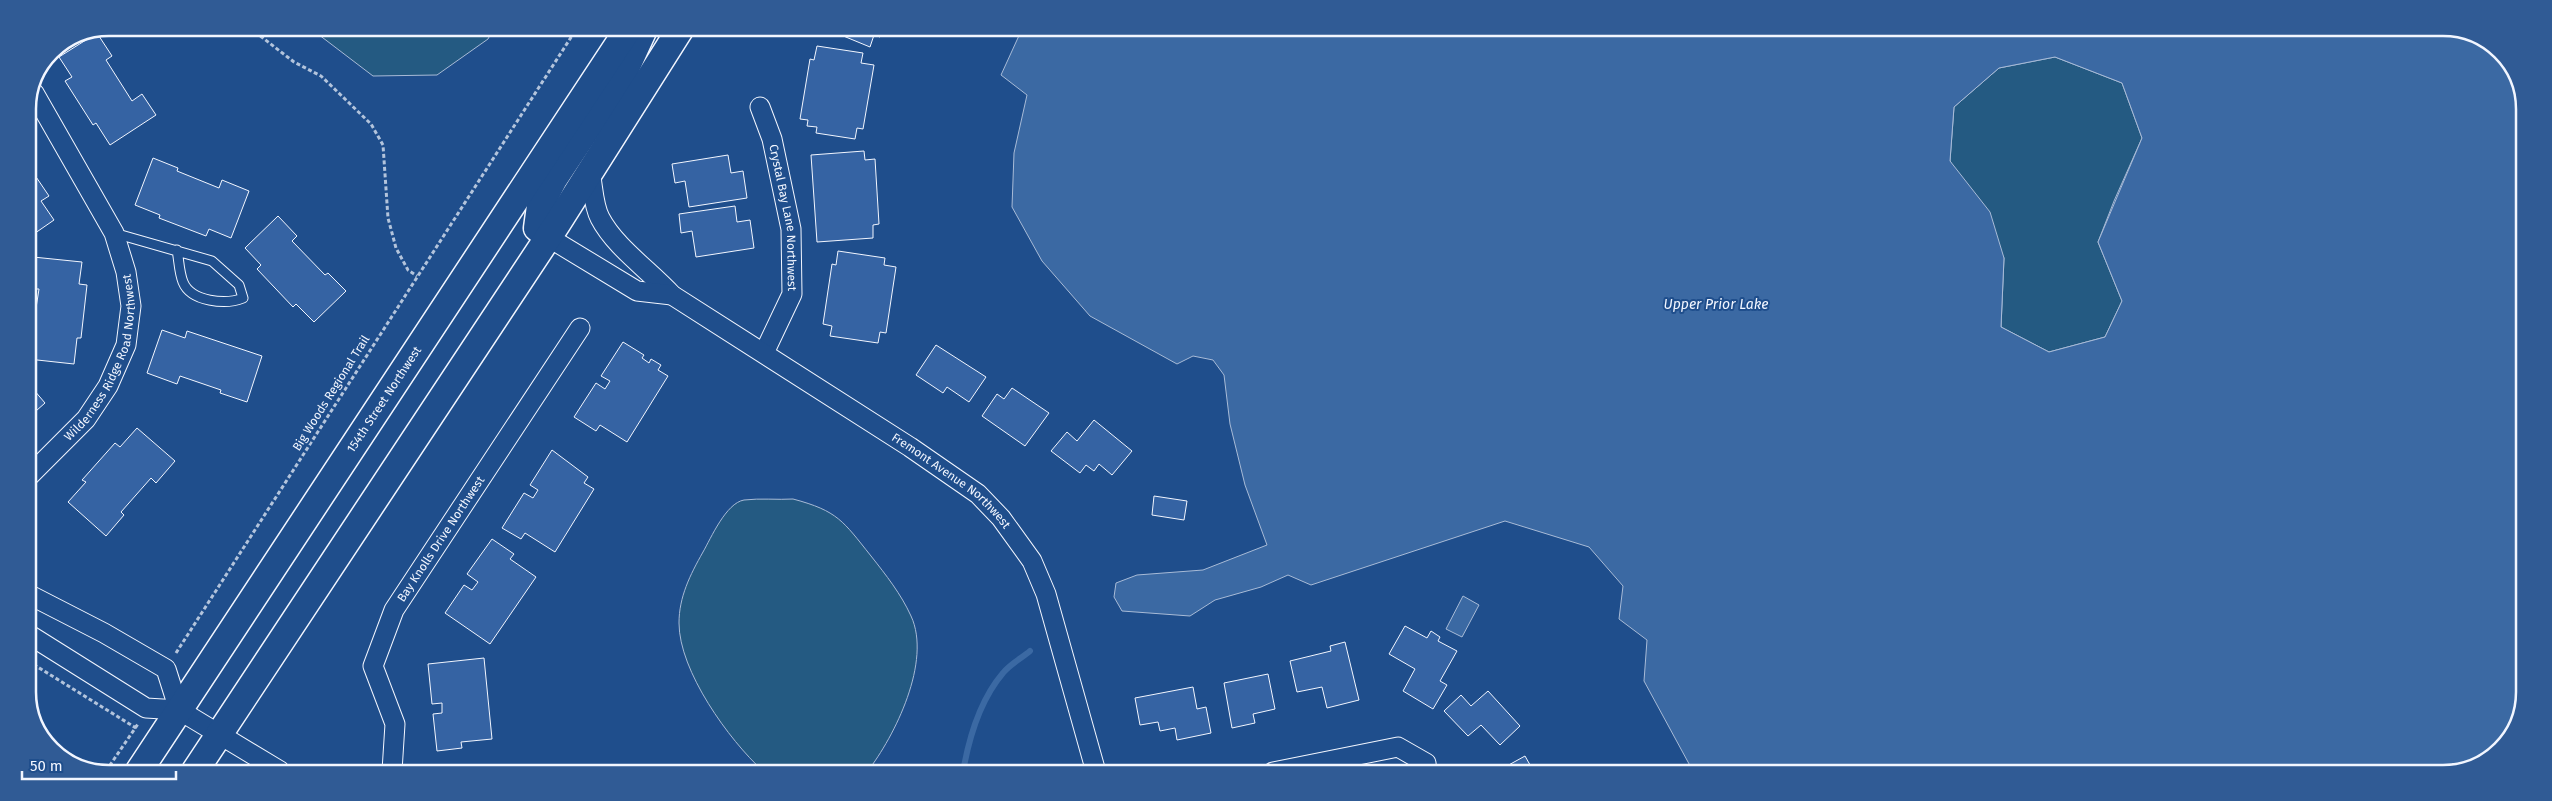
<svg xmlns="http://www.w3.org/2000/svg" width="2552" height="801" font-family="'Fira Sans',sans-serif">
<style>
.green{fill:#245a82;stroke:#a8bbd7}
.water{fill:#3b69a3;stroke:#a8bbd7;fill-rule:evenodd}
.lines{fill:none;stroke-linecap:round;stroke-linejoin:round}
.stream{stroke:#3b69a3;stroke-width:6}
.building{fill:#3563a3;stroke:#f2f6ff}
.lane-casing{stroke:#f2f6ff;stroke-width:11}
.street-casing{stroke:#f2f6ff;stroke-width:21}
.secondary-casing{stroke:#f2f6ff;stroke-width:29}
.path{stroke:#b3c4dc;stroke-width:3;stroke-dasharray:4 2.5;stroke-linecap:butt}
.lane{stroke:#1f4e8c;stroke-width:9}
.street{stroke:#1f4e8c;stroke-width:19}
.secondary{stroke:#1f4e8c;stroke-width:26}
.labels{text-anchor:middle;stroke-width:4;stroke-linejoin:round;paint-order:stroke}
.street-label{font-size:12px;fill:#f2f6ff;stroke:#1f4e8c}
.water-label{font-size:14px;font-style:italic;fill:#f2f6ff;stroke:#1f4e8c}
.rim{fill:none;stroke:#f2f6ff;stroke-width:2.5}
</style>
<rect width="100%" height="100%" fill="#1f4e8c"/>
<path class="green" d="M310,28H494L488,39L437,75L373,76Z
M2055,57L2122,83L2142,138L2114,201L2098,242L2122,301L2105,337L2049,352L2001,327L2004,258L1950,161L1954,107L1999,68Z
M793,499C838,511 843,521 871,556C886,575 901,594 911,616C932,661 895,736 867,772L763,771C729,740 679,671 679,623C679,597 690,575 703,552C711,538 726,503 744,500C760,498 778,500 793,499Z"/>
<path class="water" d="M1022,29L2464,30L2507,59L2524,103L2522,713L2493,756L2443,773H1694L1644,681L1647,640L1619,619L1623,586L1589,547L1505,521L1311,585L1288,575L1261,587L1215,600L1190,616L1122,611L1114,597L1116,583L1137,575L1203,570L1267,545L1245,485L1230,424L1224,375L1213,360L1193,356L1177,364L1090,316L1042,261L1012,207L1014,153L1027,95L1001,75ZM2055,57L2122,83L2142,138L2098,242L2122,301L2105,337L2049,352L2001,327L2004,258L1990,212L1950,161L1954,107L1999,68Z
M1463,596L1479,605L1462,637L1446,629Z"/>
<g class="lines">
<path class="stream" d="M963,772C969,737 980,700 1003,673C1010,664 1022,658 1030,651"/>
</g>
<path class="building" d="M824,28H884L880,37L874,35L870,47Z
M97,33L112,56L106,60L132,101L142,94L156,115L110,145L96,123L93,125L65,81L72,77L59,57Z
M817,46L863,53L861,63L874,65L863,129L857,128L855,139L816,133L817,127L807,126L808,120L800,119L810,59L814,60Z
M864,151L865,160L875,159L879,224L873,225V238L817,242L811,155Z
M728,155L731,173L743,171L747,198L689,207L685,181L675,183L672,164Z
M153,158L178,168L177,171L219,188L222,180L249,191L231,238L209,229L206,236L159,218L160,215L135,205Z
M28,165L49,196L41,201L54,220L28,238Z
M735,206L737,222L750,220L754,248L696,257L692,231L681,233L679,214Z
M278,216L297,236L292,241L325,275L328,273L346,291L314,322L296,304L293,307L257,269L261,265L245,248Z
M838,251L885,258L884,265L896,267L886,333L880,332L878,343L830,336L832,326L823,324L832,264L836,265Z
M33,257L82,262L79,284L87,285L81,338H77L74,364L28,359L39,289H30Z
M162,330L185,338L187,331L262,356L247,402L220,393L221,390L180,376L177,384L147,373Z
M623,342L644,355L642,358L649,363L651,359L661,365L658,370L668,376L627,442L600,425L596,431L574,417L596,383L605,389L610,381L601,376Z
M936,345L986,377L969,402L947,387L943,393L916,375Z
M28,383L45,403L28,418Z
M1012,388L1049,413L1025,446L982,416L997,394L1004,399Z
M1094,420L1132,451L1112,475L1099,464L1094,471L1086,465L1080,473L1051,451L1067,432L1077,441Z
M137,428L175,461L156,483L151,478L121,512L124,515L106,536L68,502L86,482L82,480L115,443L120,447Z
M552,450L588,477L584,483L594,489L555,552L525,533L521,539L502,528L524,493L533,498L538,490L530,485Z
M1154,496L1187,501L1184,520L1152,515Z
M492,539L514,554L510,559L536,577L490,644L445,613L464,585L472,590L478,582L467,574Z
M1405,626L1427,638L1431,631L1440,637L1438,641L1457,651L1440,681L1447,685L1433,709L1403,691L1415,669L1389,654Z
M1345,642L1359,700L1327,708L1322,687L1297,692L1290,661L1331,651L1330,646Z
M484,658L492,739L461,742L462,748L437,751L433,714L442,713V703L432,704L428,664Z
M1268,674L1275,709L1253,714L1255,723L1232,728L1224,683Z
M1193,687L1197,709L1206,707L1211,733L1177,740L1175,728L1160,731L1158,722L1140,725L1135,698Z
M1488,691L1520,726L1500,745L1481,725L1468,736L1444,711L1461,695L1471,706Z
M1525,756L1534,772H1496Z"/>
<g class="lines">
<defs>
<path id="lane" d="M114,233L212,261L239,285L243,298C226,305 191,302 183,282C179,272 179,260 177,250"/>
<g id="street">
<path id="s1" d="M760,107L772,139L791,229L792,294L764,353"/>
<path id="s2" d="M590,172C593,185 593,205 600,218C615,247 649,270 672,295L910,447L978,494L1001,518L1032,561L1046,594L1096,772"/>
<path d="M548,237L637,291L672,295"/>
<path id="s3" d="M28,477L86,419L108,386L126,345L131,306L126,272L114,233L34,93"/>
<path d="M28,594L104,633L166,669L179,710"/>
<path d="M28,634L146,708L179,710L280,771"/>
<path id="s4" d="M392,771L395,724L373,666L394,610L580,328"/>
<path d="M1273,772L1398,747L1426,763L1427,772"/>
</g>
<g id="secondary">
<path d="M548,237L537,228L540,206L554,179L623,75L644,29"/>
<path id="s5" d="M139,771L629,28"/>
<path d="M195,771L557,224L681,28"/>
</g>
</defs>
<use href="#lane" class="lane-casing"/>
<use href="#street" class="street-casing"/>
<use href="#secondary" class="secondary-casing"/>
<path class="path" d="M250,28L294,62L321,76L371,124L383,145L388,218L396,248L408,270L417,276
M176,653L577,28
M28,661L136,728
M106,771L138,724"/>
<use href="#lane" class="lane"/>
<use href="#street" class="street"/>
<use href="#secondary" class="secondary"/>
</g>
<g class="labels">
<g class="street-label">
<text dy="4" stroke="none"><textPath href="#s1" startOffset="114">Crystal Bay Lane Northwest</textPath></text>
<text dy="4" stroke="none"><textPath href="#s3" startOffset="146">Wilderness Ridge Road Northwest</textPath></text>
<text transform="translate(331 393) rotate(-58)" y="4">Big Woods Regional Trail</text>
<text dy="4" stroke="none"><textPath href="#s5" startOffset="445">154th Street Northwest</textPath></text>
<text dy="4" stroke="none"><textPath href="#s2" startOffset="489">Fremont Avenue Northwest</textPath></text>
<text dy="4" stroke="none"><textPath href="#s4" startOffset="254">Bay Knolls Drive Northwest</textPath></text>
</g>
<g class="water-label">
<text x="1716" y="309">Upper Prior Lake</text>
</g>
</g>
<path d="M0 0H2552V801H0ZM109 36H2443A73 73 0 0 1 2516 109V692A73 73 0 0 1 2443 765H109A73 73 0 0 1 36 692V109A73 73 0 0 1 109 36Z" fill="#305b95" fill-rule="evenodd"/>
<path class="rim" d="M109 36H2443A73 73 0 0 1 2516 109V692A73 73 0 0 1 2443 765H109A73 73 0 0 1 36 692V109A73 73 0 0 1 109 36Z"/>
<path d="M22 771v8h154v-8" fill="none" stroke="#f2f6ff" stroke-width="2.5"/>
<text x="30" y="771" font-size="15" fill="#f2f6ff" stroke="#1f4e8c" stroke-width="4" paint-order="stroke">50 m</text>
</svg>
